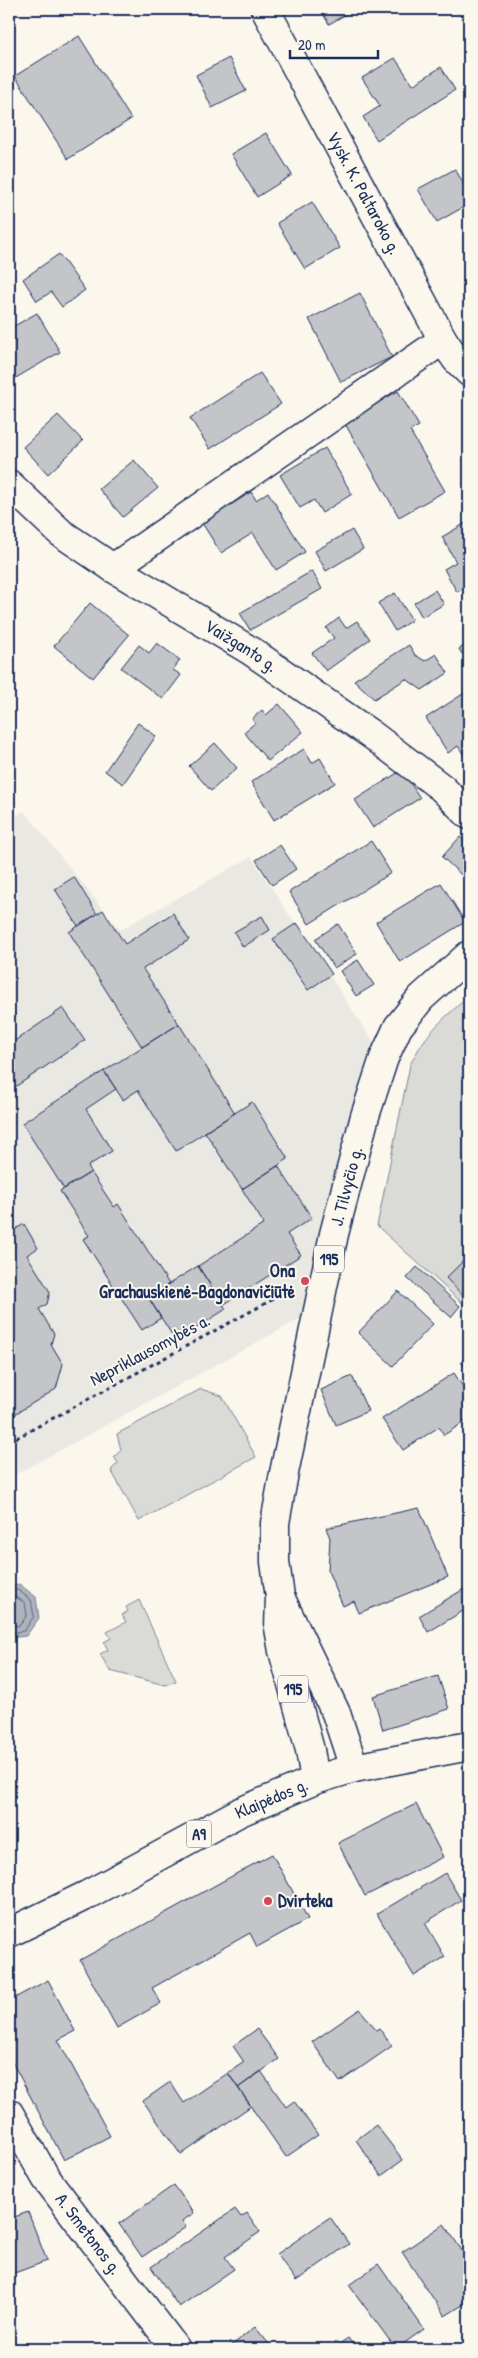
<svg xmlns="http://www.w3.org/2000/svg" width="478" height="2358" font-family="'Patrick Hand',sans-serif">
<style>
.built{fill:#eae8e2}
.green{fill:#dadad7;stroke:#7a849a}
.water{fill:#afb3bb;stroke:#747e96}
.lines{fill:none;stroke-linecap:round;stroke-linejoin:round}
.shore{stroke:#566483;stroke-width:1}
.building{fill:#c3c5c9;stroke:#1b2f5e}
.minor-casing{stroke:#1b2f5e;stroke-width:31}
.major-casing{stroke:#1b2f5e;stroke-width:31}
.highway-casing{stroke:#1b2f5e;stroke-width:31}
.path{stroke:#1b2f5e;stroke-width:3;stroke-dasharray:4 4;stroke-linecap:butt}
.minor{stroke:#fbf7ec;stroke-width:28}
.major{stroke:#fbf7ec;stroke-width:28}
.highway{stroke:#fbf7ec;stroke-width:28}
.poi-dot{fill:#d1495b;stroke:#fbf7ec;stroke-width:2}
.labels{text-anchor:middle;stroke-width:4;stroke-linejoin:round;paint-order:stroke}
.shield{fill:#fbf7ec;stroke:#5e6b89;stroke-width:1}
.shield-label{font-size:16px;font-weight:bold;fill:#1b2f5e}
.street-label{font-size:18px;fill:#1b2f5e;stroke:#fbf7ec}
.poi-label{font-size:18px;font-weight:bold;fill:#1b2f5e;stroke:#fbf7ec;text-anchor:end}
</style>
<rect width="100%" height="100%" fill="#fbf7ec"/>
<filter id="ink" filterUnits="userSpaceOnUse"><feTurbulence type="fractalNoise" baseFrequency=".02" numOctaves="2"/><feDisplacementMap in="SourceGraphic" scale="10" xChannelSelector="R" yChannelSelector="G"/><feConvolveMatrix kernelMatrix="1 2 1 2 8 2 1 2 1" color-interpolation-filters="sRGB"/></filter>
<g filter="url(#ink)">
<path class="built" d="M24,811L120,930L251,857L384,1058L318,1309L9,1478V820Z"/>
<path class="green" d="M469,996V1309L377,1226L410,1065C426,1032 443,1019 469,996Z
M201,1389L222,1396L256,1457L139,1521L111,1470L118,1463L114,1457L121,1450L117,1434Z
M139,1600L176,1681L165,1685L110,1671L100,1654L108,1650L104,1642L111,1638L107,1632L126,1622L122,1615L128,1611L126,1607Z"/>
<path class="water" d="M19,1584L36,1597L39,1618L26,1636L9,1638V1586Z"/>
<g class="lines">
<path class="shore" d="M9,1591L18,1590L31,1600L34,1616L24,1631L9,1633
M9,1597H16L25,1603L27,1615L20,1625L9,1627"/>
</g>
<path class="building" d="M320,9H355L329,24Z
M79,36L131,119L68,159L15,76Z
M229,58L246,91L212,108L196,75Z
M395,58L413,85L441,67L455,90L377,140L363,117L380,106L362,78Z
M266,133L292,175L257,197L231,154Z
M455,169L469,193V204L437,222L418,189Z
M312,202L340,248L305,269L277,223Z
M59,254L85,290L62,307L51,292L37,301L23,279Z
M360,293L392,357L341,382L309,319Z
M37,313L60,352L9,382V329Z
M260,373L281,404L210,449L190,418Z
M398,391L419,426L410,431L445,491L399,517L344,422Z
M58,415L83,441L48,474L23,447Z
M325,448L352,494L322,513L314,500L300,508L280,475Z
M134,460L158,488L123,517L99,489Z
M251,492L256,500L268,492L305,552L276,570L253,533L221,553L202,523Z
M469,521V586L457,592L444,569L456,562L442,537Z
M352,530L363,549L326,571L315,551Z
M312,571L322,589L250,630L240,613Z
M435,590L444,604L422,617L414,603Z
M395,593L412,620L395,631L378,603Z
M90,603L129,635L93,678L54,646Z
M339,618L346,628L357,621L370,639L326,671L312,653L334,638L326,628Z
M157,643L180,660L173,670L181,675L163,699L121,668L139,645L149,653Z
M469,643V650L462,654L459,649Z
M409,645L415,655L425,661L436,654L448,673L422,690L406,679L374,699L354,680Z
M469,690V763L458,746L448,753L426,718Z
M279,704L303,732L268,761L244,732L255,723L252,719L262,710L266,715Z
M138,723L156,736L123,784L105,771Z
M215,743L237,768L211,791L189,766Z
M304,749L312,763L320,758L335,783L274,820L251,782Z
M402,770L420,798L373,828L355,800Z
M460,837L469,845V882L442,857Z
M371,841L391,873L309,924L289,892Z
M280,845L296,869L272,885L256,860Z
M74,877L97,914L78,926L55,889Z
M441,883L465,922L400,962L376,922Z
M103,910L125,944L173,913L189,940L143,969L179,1024L142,1047L69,932Z
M262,916L270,930L243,947L234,932Z
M297,923L332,974L308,990L273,939Z
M338,924L357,954L334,968L315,939Z
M358,960L374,985L356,996L340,971Z
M63,1008L85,1040L9,1091V1036L13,1042Z
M179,1024L235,1113L176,1151L138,1090L123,1100L104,1071Z
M104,1071L116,1089L86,1109L112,1151L88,1166L91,1172L64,1189L22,1123Z
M252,1102L288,1159L242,1189L205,1132Z
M278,1166L312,1218L287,1234L301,1255L223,1305L198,1266L264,1224L242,1189Z
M91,1172L114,1207L118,1204L169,1284L148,1297L161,1318L142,1330L83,1239L89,1236L60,1191Z
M24,1224L38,1248L27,1255L50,1292L47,1304L39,1309L54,1334L51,1344L63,1364L56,1389L10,1417L9,1233Z
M469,1255V1302L446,1278Z
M198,1266L226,1309L176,1341L148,1297Z
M417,1267L460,1306L451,1317L407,1278Z
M398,1291L433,1324L393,1366L358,1333Z
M469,1355V1372L461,1362Z
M454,1373L469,1396V1419L444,1435L439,1427L403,1450L382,1419Z
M352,1376L368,1411L336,1425L321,1390Z
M419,1508L448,1577L359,1613L354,1601L343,1606L328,1571L330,1538L326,1528Z
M469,1586V1616L466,1618L463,1611L428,1632L419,1616Z
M438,1676L449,1709L383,1730L373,1696Z
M416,1804L443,1857L365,1896L338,1843Z
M272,1854L308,1919L257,1947L250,1933L152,1988L161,2003L117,2028L80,1960Z
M445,1873L461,1900L425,1923L445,1957L414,1976L377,1914Z
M48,1980L75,2031L58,2040L110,2136L64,2160L9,2056V2001Z
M360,2009L376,2030L379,2028L392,2046L340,2082L312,2042Z
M257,2029L279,2059L238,2088L228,2073L244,2062L233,2046Z
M261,2071L286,2107L294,2101L318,2135L286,2157L238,2088Z
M228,2073L251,2106L181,2155L143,2101L170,2082L184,2103Z
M376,2125L403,2160L381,2176L356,2140Z
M174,2185L194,2213L182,2221L186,2227L142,2257L119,2224Z
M235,2209L241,2217L247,2213L260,2232L225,2257L234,2269L179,2307L151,2267Z
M28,2212L47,2261L9,2275V2219Z
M330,2217L349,2244L296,2281L277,2254Z
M444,2224L469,2261V2301L445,2316L402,2252Z
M378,2264L424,2329L396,2349L349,2285Z
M255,2327L273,2349H227Z
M348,2338L357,2349H332Z"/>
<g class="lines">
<defs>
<g id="minor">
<path id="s1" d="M265,9L443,340L456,359L469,372"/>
<path id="s2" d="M9,484L61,533L113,568L251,651L372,735L442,788L469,815"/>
<path d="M113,568L443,340"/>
<path id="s3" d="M9,2113L46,2178L176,2349"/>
</g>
<g id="major">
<path d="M282,1601L336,1713L354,1768"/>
<path id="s4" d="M315,1780L310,1750L283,1651L279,1628L280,1597L275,1562V1523L284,1473L334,1234L365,1116L384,1058L398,1027L421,998L469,955"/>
</g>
<g id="highway">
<path id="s5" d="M9,1933L87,1895L240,1812L315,1780L354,1768L469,1746"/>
</g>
</defs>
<use href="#minor" class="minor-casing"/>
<use href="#major" class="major-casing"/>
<use href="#highway" class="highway-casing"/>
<path class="path" d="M9,1442L292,1289"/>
<use href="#minor" class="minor"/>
<use href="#major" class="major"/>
<use href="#highway" class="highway"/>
</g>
</g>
<g class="poi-dot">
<circle cx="305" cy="1281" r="5"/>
<circle cx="268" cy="1901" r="5"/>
</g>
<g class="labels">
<g class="shield">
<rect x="314" y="1245.5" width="30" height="27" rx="4"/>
<rect x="278" y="1675.5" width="30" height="27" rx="4"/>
<rect x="186.5" y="1820.5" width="25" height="27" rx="4"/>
</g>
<g class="shield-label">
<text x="329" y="1265">195</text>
<text x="293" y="1695">195</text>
<text x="199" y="1840">A9</text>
</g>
<g class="street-label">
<text dy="6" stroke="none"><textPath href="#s1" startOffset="209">Vysk. K. Paltaroko g.</textPath></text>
<text dy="6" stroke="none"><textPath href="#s2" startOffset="284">Vaižganto g.</textPath></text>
<text dy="6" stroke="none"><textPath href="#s4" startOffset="606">J. Tilvyčio g.</textPath></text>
<text transform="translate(150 1350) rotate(-28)" y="6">Nepriklausomybės a.</text>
<text dy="6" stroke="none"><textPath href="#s5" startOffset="295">Klaipėdos g.</textPath></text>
<text dy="6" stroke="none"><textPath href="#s3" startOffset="145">A. Smetonos g.</textPath></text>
</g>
<g class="poi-label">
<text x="295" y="1277">Ona<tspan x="295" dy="21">Grachauskienė-Bagdonavičiūtė</tspan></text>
<text x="278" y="1907" text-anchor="start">Dvirteka</text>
</g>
</g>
<rect width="478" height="2358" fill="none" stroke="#fbf7ec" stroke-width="30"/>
<rect x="15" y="15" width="448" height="2328" fill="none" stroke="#1b2f5e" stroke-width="2" filter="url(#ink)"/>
<path d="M290 50v8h88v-8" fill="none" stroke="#1b2f5e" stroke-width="2.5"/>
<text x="298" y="50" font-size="15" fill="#1b2f5e" stroke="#fbf7ec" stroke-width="4" paint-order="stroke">20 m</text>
</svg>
